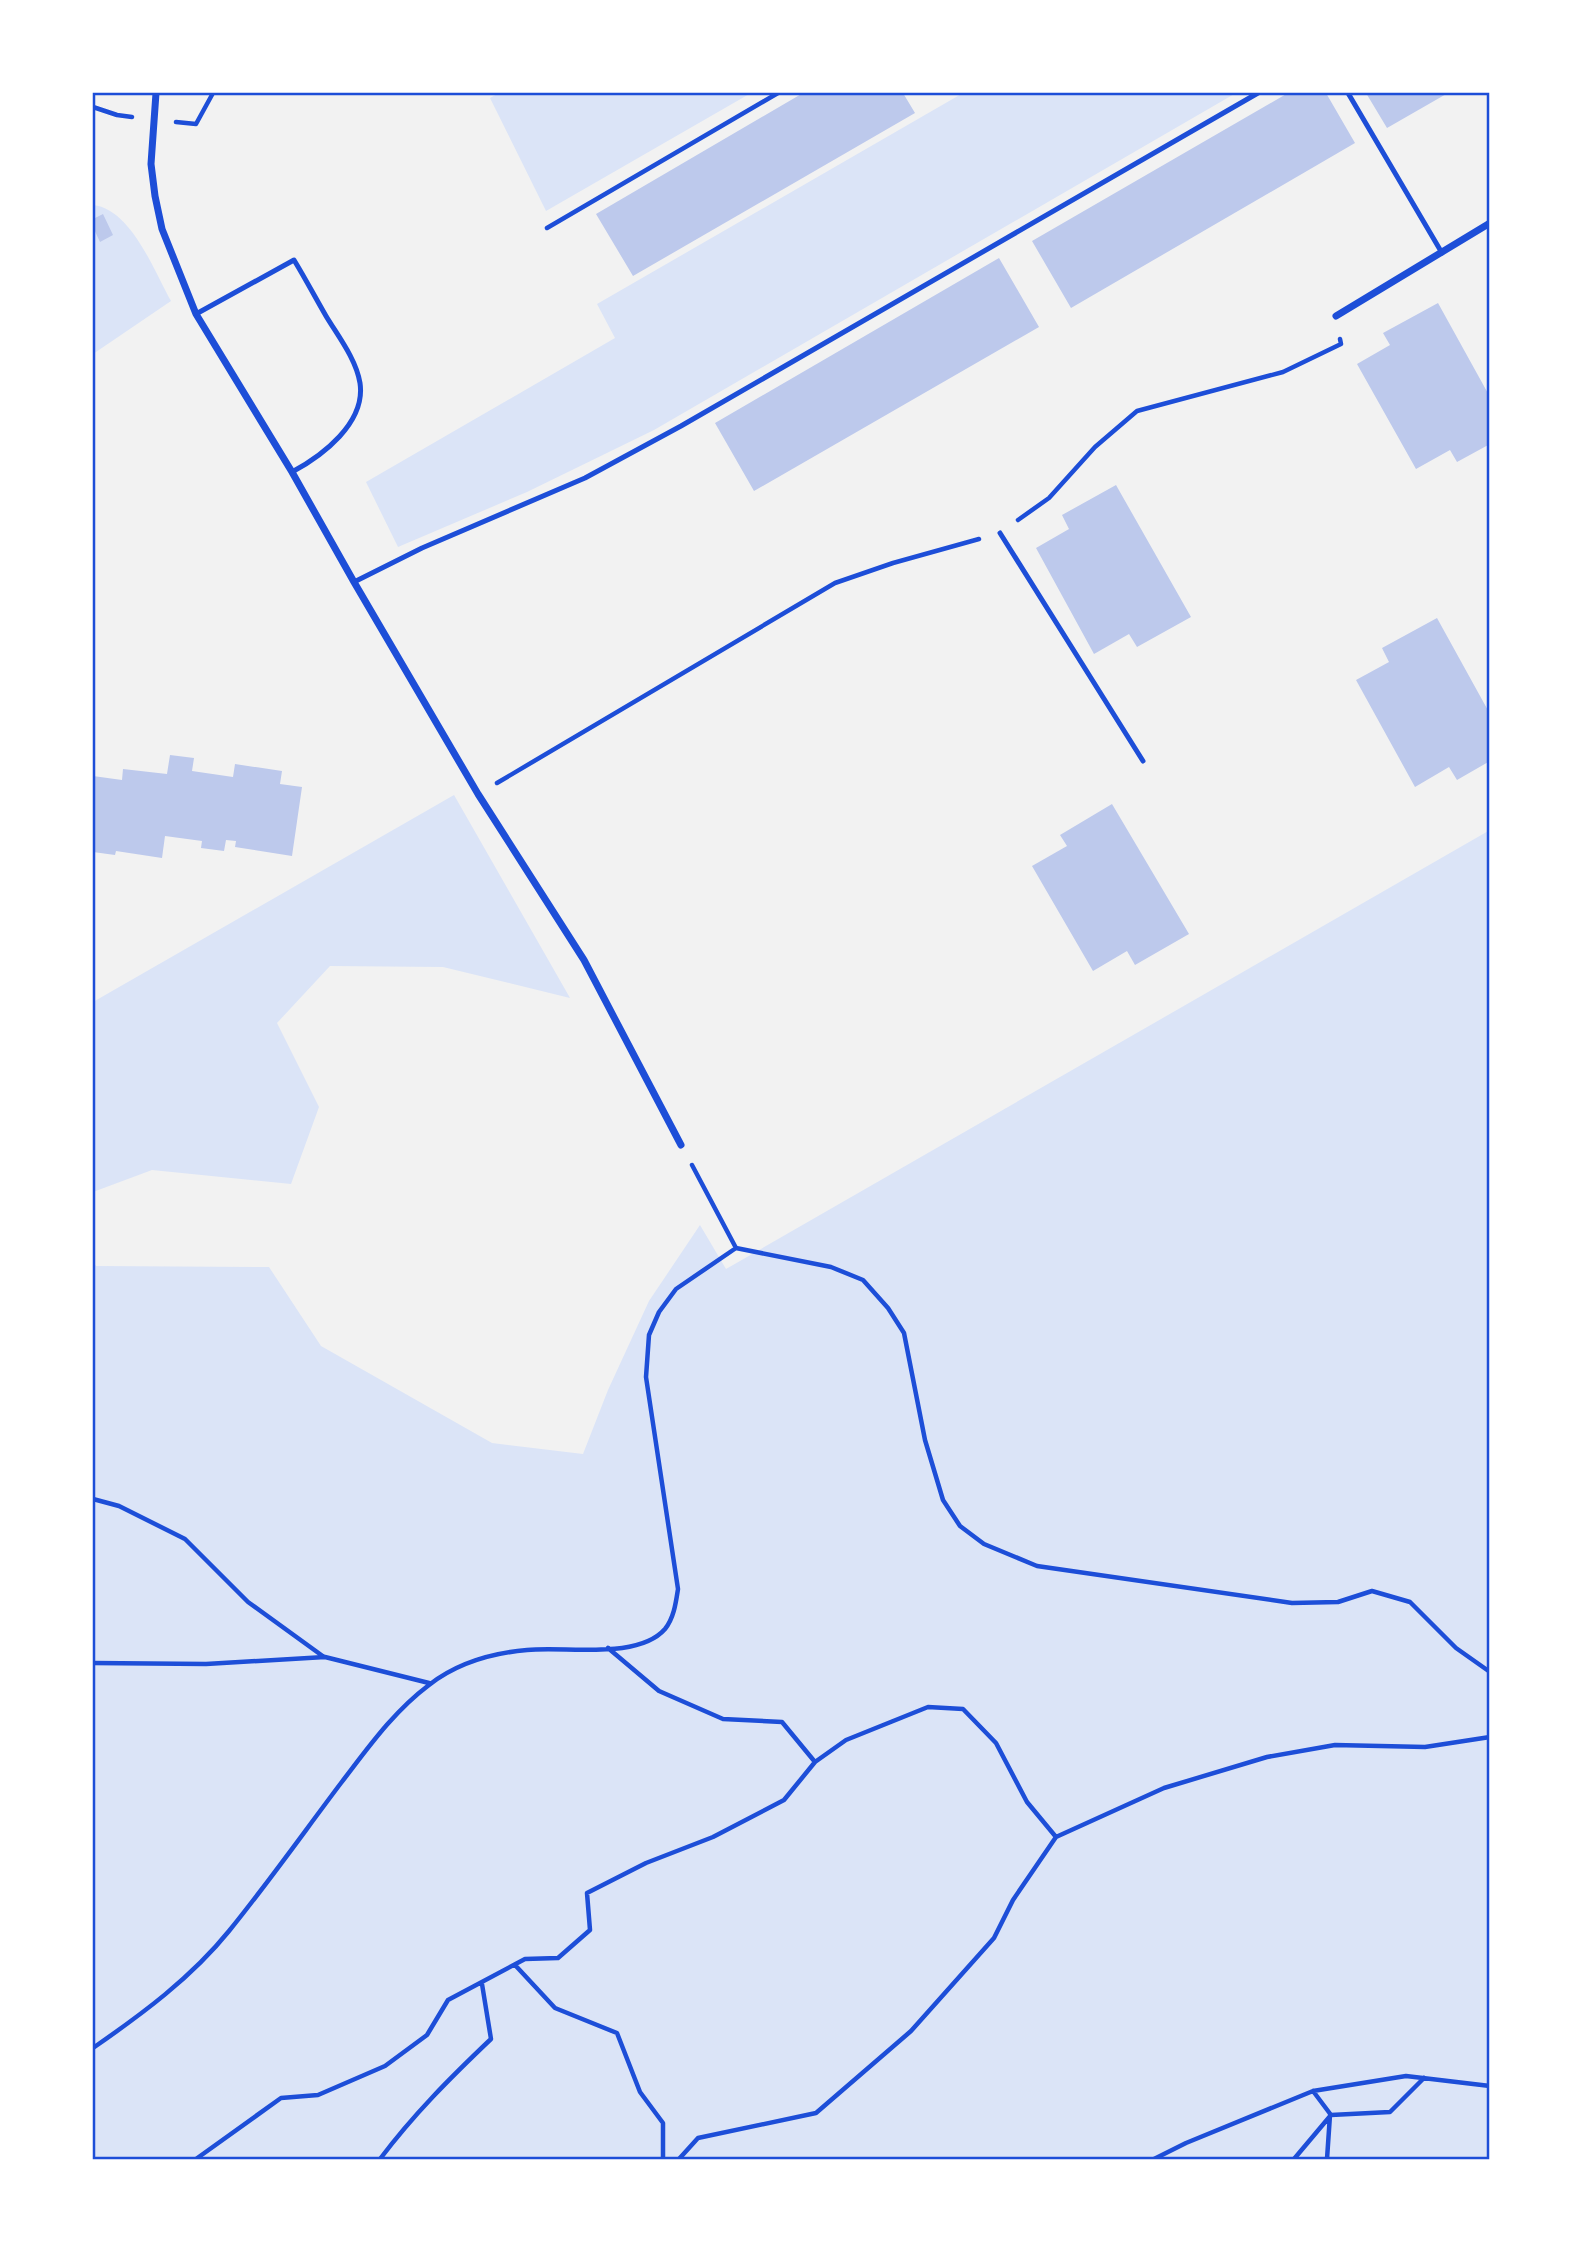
<svg xmlns="http://www.w3.org/2000/svg" width="1583" height="2252" font-family="'Golos Text',sans-serif">
<style>
.green{fill:#dbe4f7}
.building{fill:#bdc9ec}
.lines{fill:none;stroke-linecap:round;stroke-linejoin:round}
.path{stroke:#1d4ed8;stroke-width:4.5}
.service{stroke:#1d4ed8;stroke-width:5}
.minor{stroke:#1d4ed8;stroke-width:7}
.neatline{fill:none;stroke:#1d4ed8;stroke-width:2.5}
</style>
<rect width="100%" height="100%" fill="#f2f2f2"/>
<path class="green" d="M499,93H751L546,211L490,98Z
M963,93H1236L654,430L527,492L398,547L366,482L615,338L597,304Z
M93,205C131,209 154,271 171,301L93,354Z
M454,795L570,998L443,967L330,966L277,1023L319,1107L291,1184L152,1170L93,1192V1002Z
M1490,830V2159H93V1262L96,1266L269,1267L321,1346L492,1443L583,1454L608,1390L649,1301L700,1225L726,1269Z"/>
<path class="building" d="M803,93H903L915,113L633,276L596,214Z
M1288,93H1326L1355,143L1071,308L1032,241Z
M1366,93H1448L1387,128Z
M103,214L113,235L100,242L93,227V219Z
M999,258L1039,327L754,491L715,423Z
M1438,303L1490,397V444L1457,462L1450,450L1416,469L1357,364L1390,345L1383,333Z
M1116,485L1191,617L1137,647L1129,634L1094,654L1036,548L1069,529L1062,515Z
M1437,618L1490,714V761L1457,780L1449,767L1415,787L1356,680L1389,662L1382,648Z
M170,755L194,758L192,771L233,777L235,764L282,771L280,784L302,787L292,856L235,847L236,841L226,840L224,851L201,848L202,841L165,836L162,858L116,851L115,855L93,852V776L122,780L123,769L167,774Z
M1112,804L1189,934L1135,965L1127,951L1093,971L1032,866L1067,846L1060,835Z"/>
<g class="lines">
<path class="path" d="M93,107L117,115L132,117
M176,122L196,124L213,93
M547,228L778,93
M1018,520L1049,498L1095,447L1137,411L1283,372L1341,344L1340,339
M497,783L835,583L893,563L979,539
M692,1165L736,1248
M93,1499L119,1506L185,1539L248,1602L324,1657
M608,1648L659,1691L723,1719L782,1722L815,1762
M93,1663L206,1664L325,1657L429,1683
M515,1965L555,2008L617,2033L640,2092L663,2123V2159
M93,2048C142,2014 191,1978 229,1931C268,1883 304,1832 341,1783C368,1748 393,1712 429,1685C457,1663 493,1653 527,1650C566,1646 638,1660 665,1629C674,1618 676,1602 678,1589L646,1377L649,1335L659,1312L676,1289L736,1248L831,1267L863,1280L888,1308L904,1333L925,1440L943,1500L960,1526L984,1544L1037,1566L1292,1603L1338,1602L1372,1591L1410,1602L1456,1648L1490,1672
M1313,2091L1331,2115L1390,2112L1424,2078
M196,2159L281,2098L318,2095L385,2066L427,2035L448,2000L525,1959L558,1958L590,1930L587,1893L646,1863L713,1837L784,1800L815,1762L846,1740L928,1707L963,1709L996,1743L1027,1802L1056,1837
M380,2159C414,2114 450,2078 491,2039L482,1984
M679,2159L698,2138L816,2113L911,2031L994,1938L1013,1900L1056,1837L1164,1788L1267,1757L1335,1745L1425,1747L1490,1737
M1154,2159L1186,2143L1313,2091L1406,2076L1490,2086
M1294,2159L1331,2115
M1327,2159L1330,2115"/>
<path class="service" d="M1348,93L1442,253
M196,314L294,260C305,278 315,297 326,316C338,336 356,359 360,383C366,423 322,456 292,472
M1000,533L1143,761
M354,582L422,548L585,478L681,426L1258,93"/>
<path class="minor" d="M156,93L151,164L155,196L162,229L196,314L292,472L354,582L478,794L584,960L681,1145
M1336,316L1490,223"/>
</g>
<rect width="1583" height="2252" fill="none" stroke="#ffffff" stroke-width="189"/>
<rect x="94" y="94" width="1394" height="2064" class="neatline"/>
</svg>
